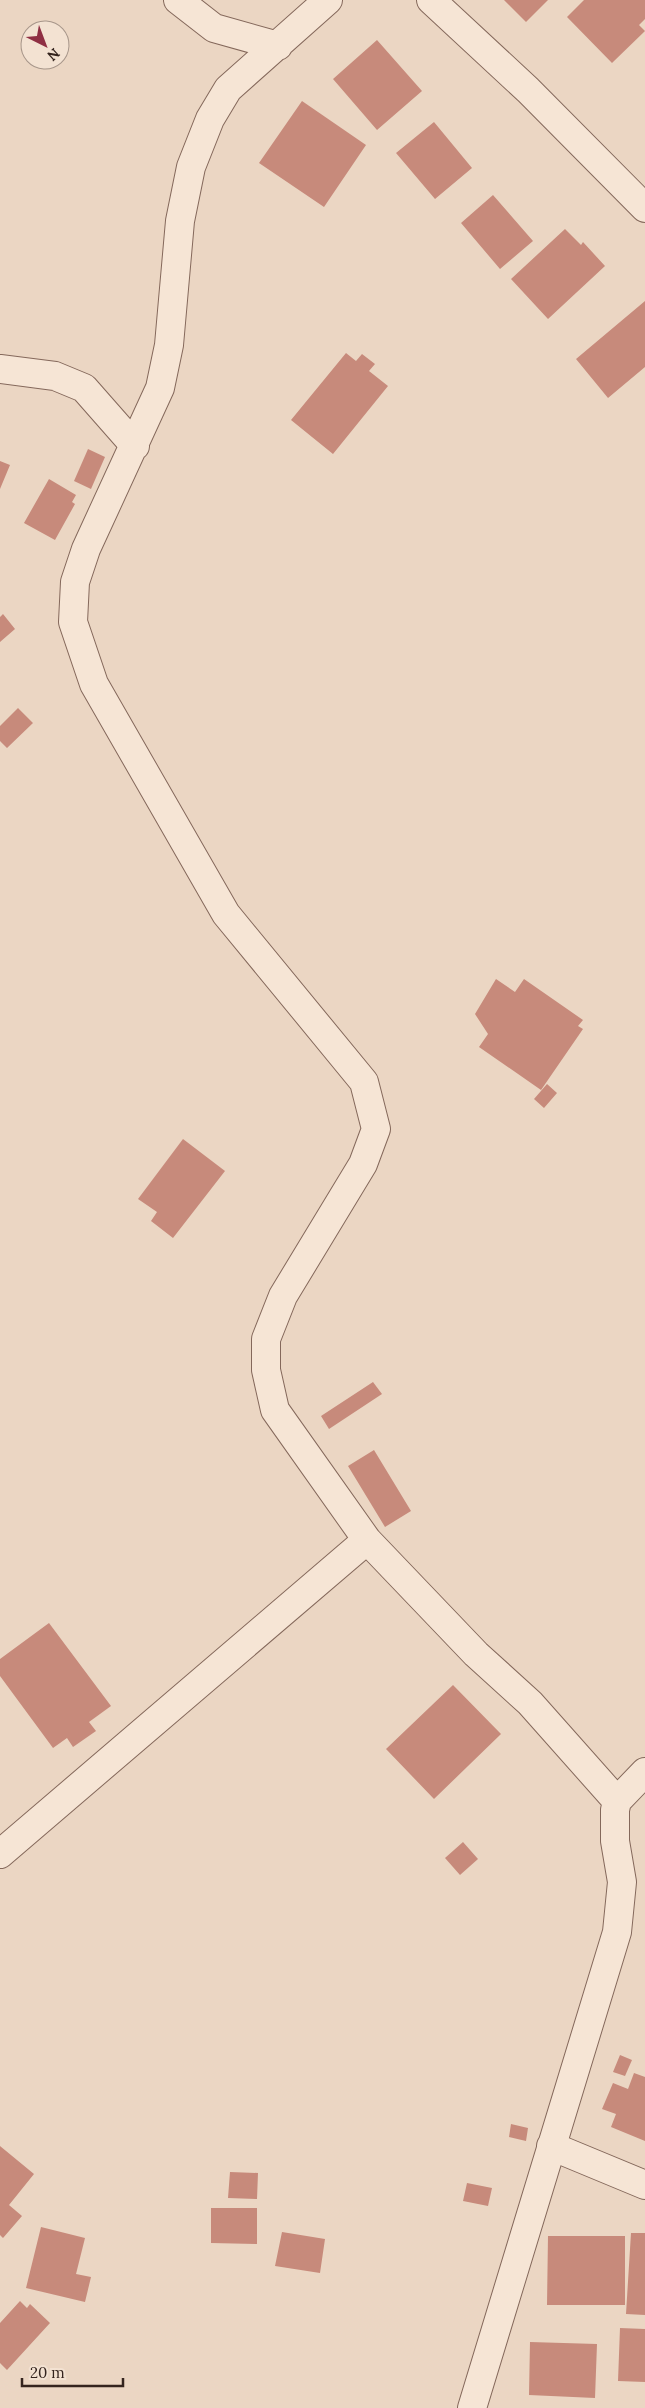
<svg xmlns="http://www.w3.org/2000/svg" width="645" height="2408" font-family="Lora,serif">
<style>
.building{fill:#c78a7b}
.lines{fill:none;stroke-linecap:round;stroke-linejoin:round}
.minor-casing{stroke:#84685b;stroke-width:30}
.minor{stroke:#f6e5d5;stroke-width:28}
</style>
<rect width="100%" height="100%" fill="#ebd6c3"/>
<path class="building" d="M504,0H548L526,22Z
M584,0H645V19L639,25L645,31L612,63L567,17Z
M377,40L422,91L377,130L333,79Z
M302,101L366,145L324,207L259,163Z
M434,122L472,168L435,199L396,153Z
M493,195L533,241L500,269L461,223Z
M565,229L581,245L583,242L605,266L548,319L511,279Z
M645,301V367L608,398L576,359Z
M346,353L356,361L362,354L375,364L369,371L388,386L333,454L291,420Z
M88,449L105,457L91,489L74,481Z
M0,461L10,465L0,489Z
M49,479L76,495L72,502L75,504L55,540L24,523Z
M3,614L15,629L0,642V617Z
M18,708L33,723L7,748L0,741V726Z
M496,979L515,992L524,979L583,1020L578,1026L583,1029L541,1090L479,1047L488,1034L475,1014Z
M547,1084L557,1093L544,1108L534,1099Z
M183,1139L225,1171L173,1238L151,1221L157,1212L138,1199Z
M373,1382L382,1394L329,1429L321,1416Z
M374,1450L411,1511L385,1527L348,1466Z
M49,1623L111,1706L89,1722L96,1731L73,1747L67,1738L53,1748L0,1676V1659Z
M453,1685L501,1734L434,1799L386,1749Z
M463,1842L478,1859L460,1875L445,1858Z
M620,2055L632,2060L625,2076L613,2072Z
M634,2073L645,2077V2141L611,2127L616,2114L602,2109L613,2083L628,2089Z
M511,2124L528,2128L526,2141L509,2137Z
M0,2146L34,2174L9,2205L22,2216L3,2238L0,2235Z
M230,2172L258,2173L257,2199L228,2198Z
M467,2183L492,2188L488,2206L463,2201Z
M211,2208H257V2244L211,2243Z
M41,2227L85,2238L76,2274L91,2277L85,2302L26,2288Z
M282,2232L325,2239L320,2273L275,2266Z
M631,2233H645V2315L626,2314Z
M548,2236H625V2305H547Z
M20,2301L27,2308L30,2304L50,2323L7,2370L0,2363V2323Z
M620,2328L645,2329V2382L618,2381Z
M530,2342L597,2344L595,2398L529,2395Z"/>
<g class="lines">
<defs>
<path id="minor" d="M178,0L214,28L278,46
M328,0L228,89L210,119L191,167L180,221L169,345L160,388L86,549L75,582L73,622L94,684L226,914L364,1082L376,1129L363,1164L283,1296L266,1339V1370L275,1410L367,1540L476,1654L530,1703L617,1801
M431,0L528,90L645,208
M0,369L55,376L84,388L135,446
M0,1854L367,1540
M551,2146L645,2185
M472,2408L617,1932L622,1882L615,1841V1810L617,1801L645,1772"/>
</defs>
<use href="#minor" class="minor-casing"/>
<use href="#minor" class="minor"/>
</g>
<g transform="translate(45 45) rotate(138)"><circle r="24" fill="#f3e2d2" stroke="#a7968a"/>
<path d="M0-4L9 19L0 12L-9 19Z" fill="#8f2f43"/>
<text y="-8" font-size="14" font-weight="bold" text-anchor="middle" fill="#34241e">N</text>
</g>
<path d="M22 2378v8h101v-8" fill="none" stroke="#34241e" stroke-width="2.5"/>
<text x="30" y="2378" font-size="15" fill="#34241e" stroke="#f3e2d2" stroke-width="4" paint-order="stroke">20 m</text>
</svg>
